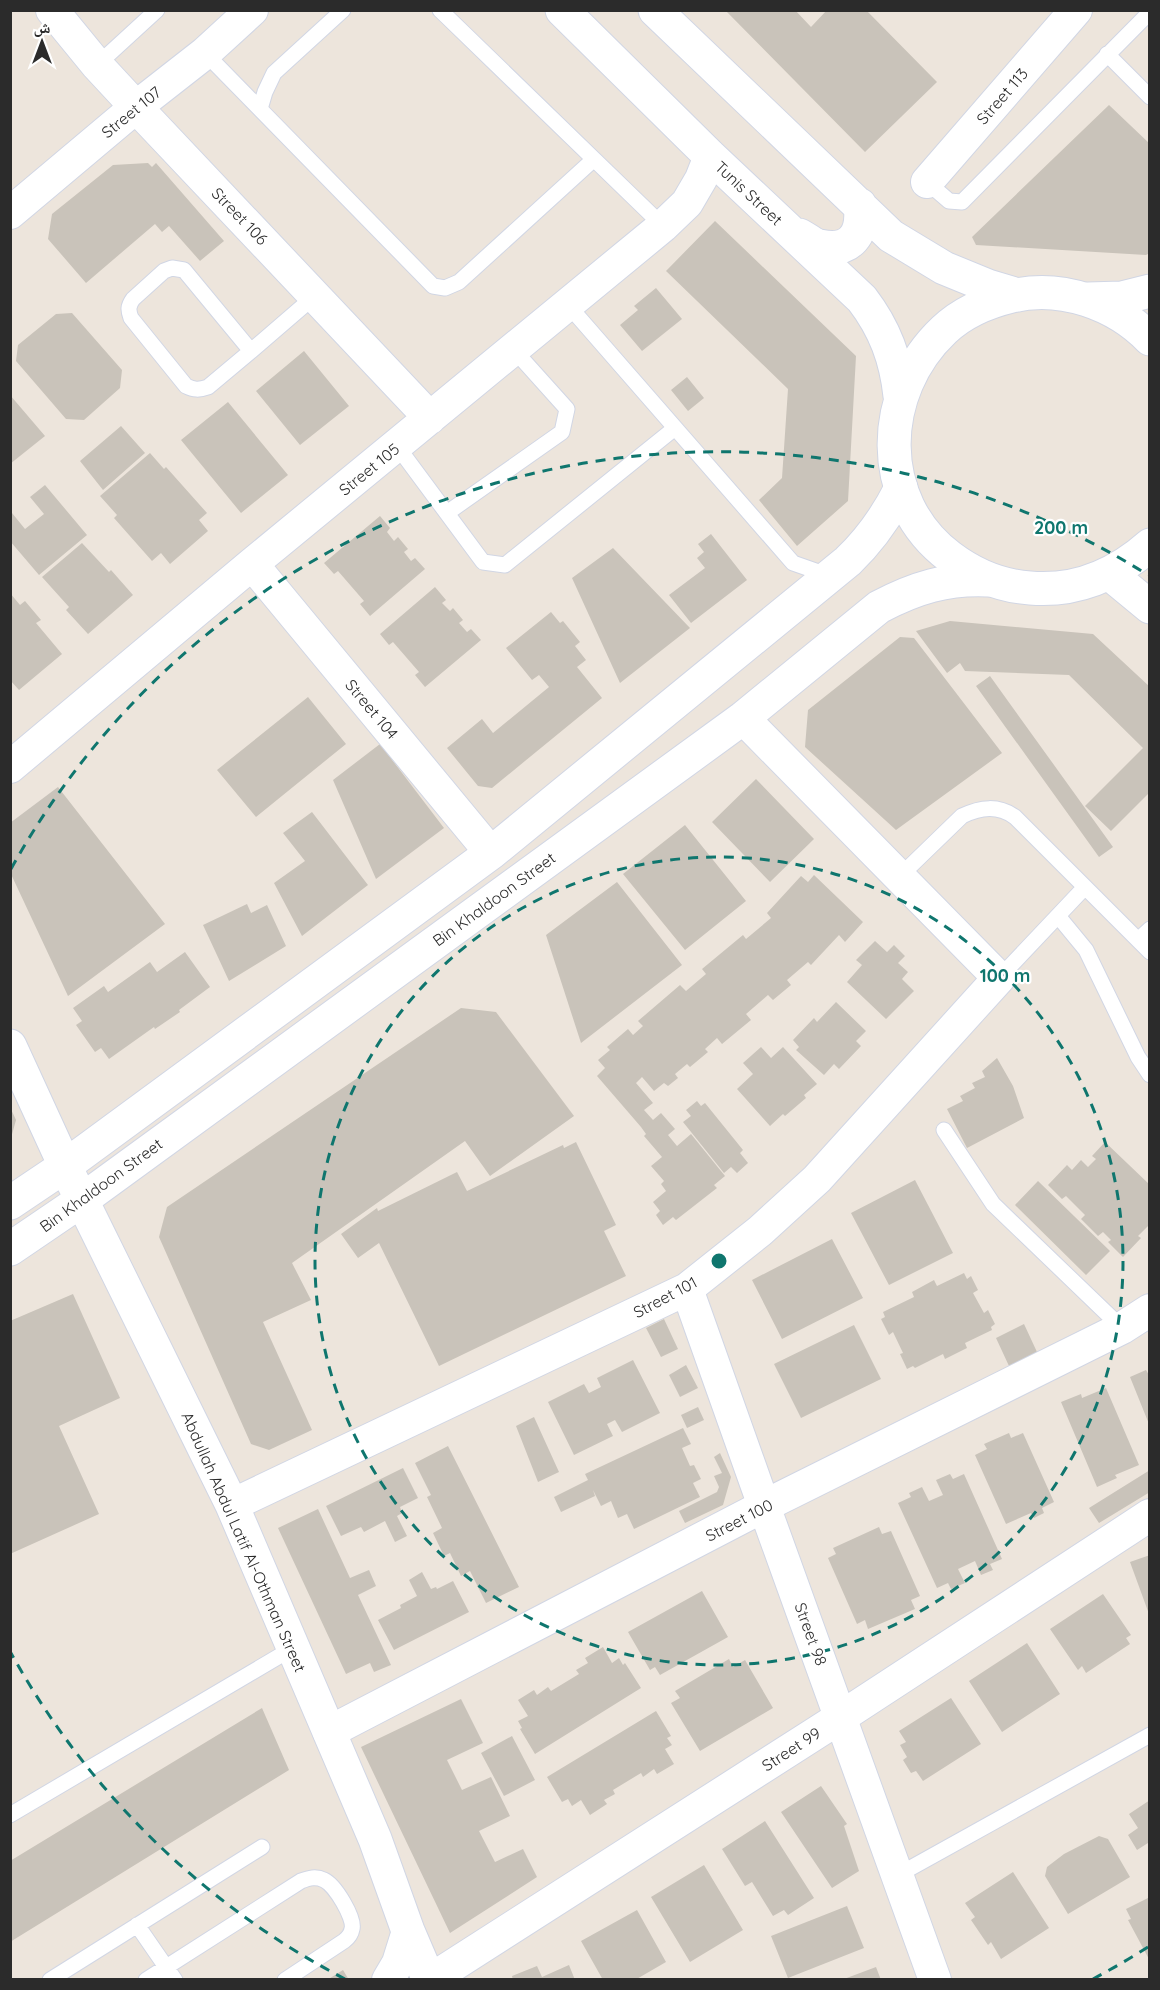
<svg xmlns="http://www.w3.org/2000/svg" width="1160" height="1990" font-family="Quicksand,'Noto Naskh Arabic',sans-serif">
<style>
.building{fill:#c9c3ba}
.lines{fill:none;stroke-linecap:round;stroke-linejoin:round}
.service-casing{stroke:#d1d6e4;stroke-width:17}
.minor-casing{stroke:#d1d6e4;stroke-width:34}
.tertiary-casing{stroke:#d1d6e4;stroke-width:35}
.secondary-casing{stroke:#d1d6e4;stroke-width:35}
.service{stroke:#fff;stroke-width:15}
.minor{stroke:#fff;stroke-width:32}
.tertiary{stroke:#fff;stroke-width:33}
.secondary{stroke:#fff;stroke-width:33}
.ring{fill:none;stroke:#0f766e;stroke-width:3;stroke-dasharray:10 8}
.labels{text-anchor:middle;stroke-width:4.5;stroke-linejoin:round;paint-order:stroke}
.street-label{font-size:16px;fill:#2b2b2b;stroke:#fff}
.centre{fill:#0f766e;stroke:#fff;stroke-width:3}
.ring-label{font-size:18px;text-anchor:middle;font-weight:bold;fill:#0f766e;stroke:#fff;stroke-width:4.5;stroke-linejoin:round;paint-order:stroke}
</style>
<rect width="100%" height="100%" fill="#ede5dc"/>
<path class="building" d="M725,10H795L811,27L827,10H866L937,82L865,152Z
M1109,105L1150,144V253L1146,255L976,245L972,237Z
M148,163L152,167L156,163L224,241L200,261L169,226L162,232L155,224L86,283L48,239L52,214L113,165Z
M715,221L856,356L848,501L797,546L759,500L782,478L788,389L666,271Z
M656,288L682,319L642,351L620,325L638,310L634,306Z
M72,313L122,370L120,388L84,420L66,419L16,361L18,345L56,314Z
M304,351L349,406L300,445L256,391Z
M687,377L704,398L688,411L671,390Z
M10,395L45,436L10,464Z
M228,402L288,475L241,513L181,440Z
M121,426L145,453L103,490L80,461Z
M150,453L164,469L166,467L207,513L199,520L208,531L170,564L161,553L152,561L114,518L117,515L100,496Z
M45,485L87,535L39,575L10,541V515L12,513L25,529L44,514L30,497Z
M380,516L390,528L387,532L394,541L398,537L408,549L404,552L411,561L415,558L425,569L370,616L360,604L364,601L338,571L334,574L324,563Z
M711,534L747,580L691,623L669,595L705,568L697,558L704,552L698,544Z
M82,543L109,572L111,570L133,595L88,634L66,610L69,607L42,577Z
M613,548L690,628L620,683L572,578Z
M435,587L446,600L442,603L450,611L453,608L463,620L459,623L467,632L471,629L481,640L425,687L415,675L419,672L393,642L389,645L380,634Z
M10,593L20,605L25,601L41,620L36,623L62,654L19,690L10,680Z
M551,612L560,623L563,621L580,642L575,646L586,660L577,667L602,698L492,788L478,786L447,748L482,719L493,733L549,687L539,675L532,680L506,648Z
M950,621L1093,634L1150,687V792L1111,831L1085,806L1143,748L1069,675L965,671L960,663L947,673L916,631Z
M900,637L914,638L1002,753L896,830L805,747L808,710Z
M990,676L1113,847L1099,857L976,686Z
M308,697L346,744L256,817L217,770Z
M380,744L444,828L376,879L333,780Z
M756,779L814,839L770,882L712,822Z
M58,787L165,924L68,996L10,872V823Z
M312,812L368,885L302,936L274,883L305,861L283,833Z
M685,825L746,901L685,950L623,874Z
M814,875L863,922L845,942L839,935L811,965L808,962L787,980L791,985L773,1000L768,995L746,1014L751,1020L722,1044L717,1038L705,1049L708,1052L690,1067L687,1064L675,1074L678,1078L668,1086L664,1083L654,1091L642,1077L636,1083L653,1103L644,1110L653,1120L661,1113L675,1129L668,1135L677,1146L691,1134L725,1176L714,1185L717,1188L676,1220L673,1217L663,1225L656,1215L660,1211L653,1202L666,1191L661,1184L664,1181L651,1166L662,1157L644,1136L646,1134L641,1127L597,1076L605,1068L598,1060L610,1050L607,1047L628,1029L633,1035L643,1026L638,1021L680,985L686,991L706,974L702,969L743,935L746,939L771,918L767,913L801,876L808,882Z
M617,882L682,965L581,1043L546,935Z
M247,904L251,913L267,905L286,946L229,981L203,925Z
M875,941L887,952L894,945L905,956L898,963L908,972L902,979L914,991L886,1019L847,982L862,965L856,960Z
M185,952L210,987L179,1010L180,1012L155,1029L154,1027L109,1059L101,1048L95,1052L76,1025L82,1021L73,1008L104,986L108,992L150,962L157,972Z
M836,1002L866,1031L856,1041L861,1046L839,1069L834,1064L824,1075L796,1050L799,1047L793,1040L814,1018L817,1022Z
M461,1008L496,1012L574,1116L490,1176L465,1141L292,1263L311,1300L263,1322L312,1430L269,1450L251,1444L159,1237L167,1207Z
M761,1047L771,1058L783,1047L817,1084L804,1095L806,1098L785,1116L783,1114L770,1126L737,1089L753,1074L743,1063Z
M997,1058L1013,1086L1024,1118L967,1148L947,1109L963,1101L960,1096L975,1088L972,1083L985,1077L982,1071Z
M697,1101L701,1106L705,1103L743,1150L740,1153L748,1163L737,1173L731,1167L724,1173L683,1122L691,1116L686,1110Z
M10,1107L16,1120L11,1138H10Z
M576,1142L616,1225L604,1231L626,1276L439,1366L379,1243L358,1258L341,1234L377,1208L378,1211L457,1172L467,1191L563,1145L564,1148Z
M1105,1142L1150,1185V1224L1138,1236L1141,1238L1123,1257L1108,1242L1111,1240L1103,1232L1098,1236L1081,1219L1085,1215L1066,1196L1062,1199L1048,1185L1067,1165L1072,1170L1081,1160L1088,1167L1096,1159L1092,1156Z
M915,1180L953,1253L889,1285L851,1213Z
M1038,1181L1110,1251L1086,1275L1015,1205Z
M832,1239L863,1298L782,1339L752,1280Z
M964,1273L967,1279L971,1276L978,1290L973,1293L984,1313L988,1310L995,1324L991,1327L992,1330L965,1343L967,1348L945,1359L943,1354L915,1368L913,1366L907,1369L900,1354L903,1353L893,1332L889,1335L881,1319L885,1317L883,1312L914,1297L912,1292L934,1280L937,1286Z
M73,1294L120,1398L59,1426L99,1514L10,1554V1321Z
M664,1319L678,1349L661,1357L646,1328Z
M1024,1324L1037,1352L1009,1366L996,1338Z
M854,1325L881,1379L801,1418L774,1364Z
M633,1360L660,1413L622,1432L615,1420L607,1424L613,1436L574,1455L548,1402L584,1384L589,1393L601,1387L597,1378Z
M686,1365L698,1388L680,1397L669,1375Z
M1146,1370L1149,1375V1424L1130,1377Z
M1106,1388L1139,1465L1115,1475L1117,1478L1097,1487L1061,1402L1081,1394L1082,1398Z
M698,1407L704,1420L687,1428L681,1415Z
M534,1417L559,1472L538,1482L516,1426Z
M683,1428L691,1444L682,1448L690,1466L694,1465L701,1479L693,1483L700,1497L634,1529L627,1514L618,1518L611,1501L601,1506L593,1490L595,1496L561,1512L554,1497L588,1480L585,1474Z
M1009,1433L1011,1438L1023,1433L1054,1502L1042,1508L1044,1513L1034,1518L1031,1513L1006,1524L975,1455L987,1449L984,1444Z
M448,1446L519,1587L486,1603L470,1571L461,1576L450,1553L444,1556L433,1533L442,1528L427,1497L431,1495L415,1463Z
M720,1453L731,1477L723,1505L685,1523L679,1511L717,1492L719,1487L714,1476L722,1473L714,1457Z
M403,1468L418,1498L400,1507L402,1513L397,1516L407,1536L395,1542L385,1521L364,1532L361,1527L341,1536L326,1506Z
M1150,1470V1492L1099,1523L1089,1508Z
M950,1474L953,1479L964,1474L1002,1559L990,1564L993,1570L981,1575L975,1561L958,1569L965,1583L951,1589L948,1583L937,1588L898,1503L911,1497L909,1493L922,1487L929,1501L943,1495L936,1480Z
M318,1509L350,1578L369,1570L376,1586L358,1595L391,1665L374,1672L370,1663L346,1674L278,1528Z
M879,1527L882,1534L891,1531L920,1596L911,1600L915,1609L868,1629L865,1620L857,1624L828,1558L836,1554L833,1548Z
M1150,1555V1614H1149L1130,1562Z
M422,1572L431,1589L436,1587L437,1589L453,1581L469,1612L394,1650L378,1620L401,1608L400,1605L417,1596L409,1580Z
M702,1591L728,1637L660,1675L655,1667L650,1670L628,1632Z
M1103,1594L1131,1635L1126,1638L1130,1644L1086,1673L1082,1666L1078,1670L1050,1629Z
M1027,1643L1060,1694L1002,1732L969,1681Z
M603,1647L612,1663L619,1658L623,1665L625,1663L641,1688L535,1754L520,1729L522,1728L518,1721L528,1716L518,1700L534,1690L537,1695L548,1687L551,1691L579,1674L576,1670L588,1663L585,1658Z
M729,1659L733,1667L745,1660L773,1708L700,1751L671,1703L680,1698L675,1691Z
M951,1698L981,1744L923,1781L916,1771L911,1773L903,1760L907,1757L900,1745L906,1742L899,1731Z
M461,1699L483,1743L447,1760L462,1790L491,1777L510,1816L479,1831L495,1862L523,1849L537,1877L450,1933L361,1747Z
M262,1708L289,1770L10,1942V1861Z
M656,1711L671,1736L667,1738L672,1745L665,1749L674,1764L657,1774L654,1769L643,1777L641,1773L613,1790L615,1794L604,1800L607,1804L590,1815L581,1800L572,1806L568,1799L562,1802L547,1777Z
M512,1736L535,1780L504,1796L481,1753Z
M821,1786L847,1824L844,1826L859,1871L832,1888L781,1812Z
M1150,1800V1845L1148,1843L1137,1850L1128,1835L1138,1828L1129,1814Z
M765,1821L814,1898L788,1915L784,1910L773,1916L752,1882L745,1886L722,1849Z
M1099,1836L1108,1839L1130,1877L1068,1914L1045,1876L1047,1867L1064,1854Z
M704,1865L743,1930L690,1962L651,1897Z
M1013,1872L1049,1928L1001,1959L991,1942L988,1945L971,1920L975,1917L965,1903Z
M1150,1897V1961L1128,1920L1131,1919L1126,1909Z
M847,1906L864,1948L788,1978L771,1936Z
M637,1910L666,1962L635,1980H603L581,1941Z
M569,1965L575,1980H513L512,1976L537,1966L542,1977Z
M876,1967L881,1980H844V1979Z
M343,1970L349,1980H327Z"/>
<g class="lines">
<defs>
<path id="service" d="M440,10L663,226
M205,53L433,286L445,288L459,282L593,160
M1107,54L1150,97
M97,65L157,10
M260,109L265,92L274,73L343,10
M927,182L949,201L962,202L1150,12
M172,268L184,270L251,351L208,387C199,390 194,390 186,386L131,318C128,310 128,306 133,299L164,271Z
M568,305L793,563L830,576
M251,351L316,295
M397,446L483,562L505,565L675,428
M447,513L562,432L567,409L514,350
M899,877L962,816C981,807 998,805 1015,817L1150,952
M1058,916L1086,950L1138,1057L1150,1075
M1138,940L1150,929
M999,978L1085,887
M944,1130L993,1204L1122,1328
M10,1815L293,1648
M898,1875L1150,1735
M137,1925L175,1980
M50,1980L262,1847
M146,1980L301,1881C309,1878 316,1876 324,1880C335,1885 355,1918 352,1929C351,1935 348,1938 344,1941L285,1980"/>
<path id="minor" d="M52,10L97,65L136,107L430,418
M927,182L1076,10
M10,213L136,107L205,53L252,10
M252,564L491,853
M10,767L252,564L663,226L687,203L701,179L710,156
M687,1289L764,1506L935,1980
M232,1505L687,1289L760,1231L817,1179L999,978L743,718
M329,1732L764,1506L1122,1328L1150,1310
M388,1980L398,1963L408,1931
M430,1980L841,1717L1150,1515"/>
<path id="tertiary" d="M1088,299L1122,298L1150,291
M10,1046L65,1166L232,1505L375,1839L408,1931L429,1980
M10,1203L65,1166L491,853L848,561C871,539 887,516 901,488
M10,1249L82,1200L743,718L879,607C915,588 947,578 988,580"/>
<path id="secondary" d="M562,10L710,156L862,299C885,329 896,359 900,396
M655,10L891,236L944,268L988,286L1018,295
M799,235C806,238 813,245 820,246C851,253 864,234 860,205
M1150,339C1116,304 1061,284 1012,296C987,302 963,312 944,330C878,392 875,501 950,557C974,575 1000,586 1030,588C1075,592 1116,575 1150,545
M1110,574L1150,607"/>
</defs>
<use href="#service" class="service-casing"/>
<use href="#minor" class="minor-casing"/>
<use href="#tertiary" class="tertiary-casing"/>
<use href="#secondary" class="secondary-casing"/>
<use href="#service" class="service"/>
<use href="#minor" class="minor"/>
<use href="#tertiary" class="tertiary"/>
<use href="#secondary" class="secondary"/>
</g>
<g class="ring">
<circle cx="719" cy="1261" r="404"/>
<path d="M1148 1947A809 809 0 0 1 1093 1979M345 1979A809 809 0 0 1 11 1653M11 869A809 809 0 0 1 1148 575"/>
</g>
<g class="labels">
<g class="street-label">
<text transform="translate(1002 96) rotate(-49)" y="6">Street 113</text>
<text transform="translate(131 112) rotate(-39)" y="6">Street 107</text>
<text transform="translate(749 193) rotate(43)" y="6">Tunis Street</text>
<text transform="translate(240 216) rotate(46)" y="6">Street 106</text>
<text transform="translate(369 469) rotate(-39)" y="6">Street 105</text>
<text transform="translate(372 709) rotate(50)" y="6">Street 104</text>
<text transform="translate(494 899) rotate(-36)" y="6">Bin Khaldoon Street</text>
<text transform="translate(101 1185) rotate(-36)" y="6">Bin Khaldoon Street</text>
<text transform="translate(665 1297) rotate(-28)" y="6">Street 101</text>
<text transform="translate(739 1520) rotate(-27)" y="6">Street 100</text>
<text transform="translate(244 1542) rotate(66)" y="6">Abdullah Abdul Latif Al-Othman Street</text>
<text transform="translate(811 1634) rotate(70)" y="6">Street 98</text>
<text transform="translate(791 1749) rotate(-33)" y="6">Street 99</text>
</g>
</g>
<circle cx="719" cy="1261" r="9" class="centre"/>
<g class="ring-label">
<text x="1061" y="534">200 m</text>
<text x="1005" y="982">100 m</text>
</g>
<rect width="1160" height="1990" fill="none" stroke="#2b2b2b" stroke-width="24"/>
<g transform="translate(42 42)" stroke="#ffffff" stroke-width="4.5" paint-order="stroke">
<path d="M0-4.5L10 22L0 15L-10 22Z" fill="#2b2b2b"/>
<text y="-9" font-size="16" font-weight="bold" text-anchor="middle" fill="#2b2b2b">ش</text>
</g>
</svg>
